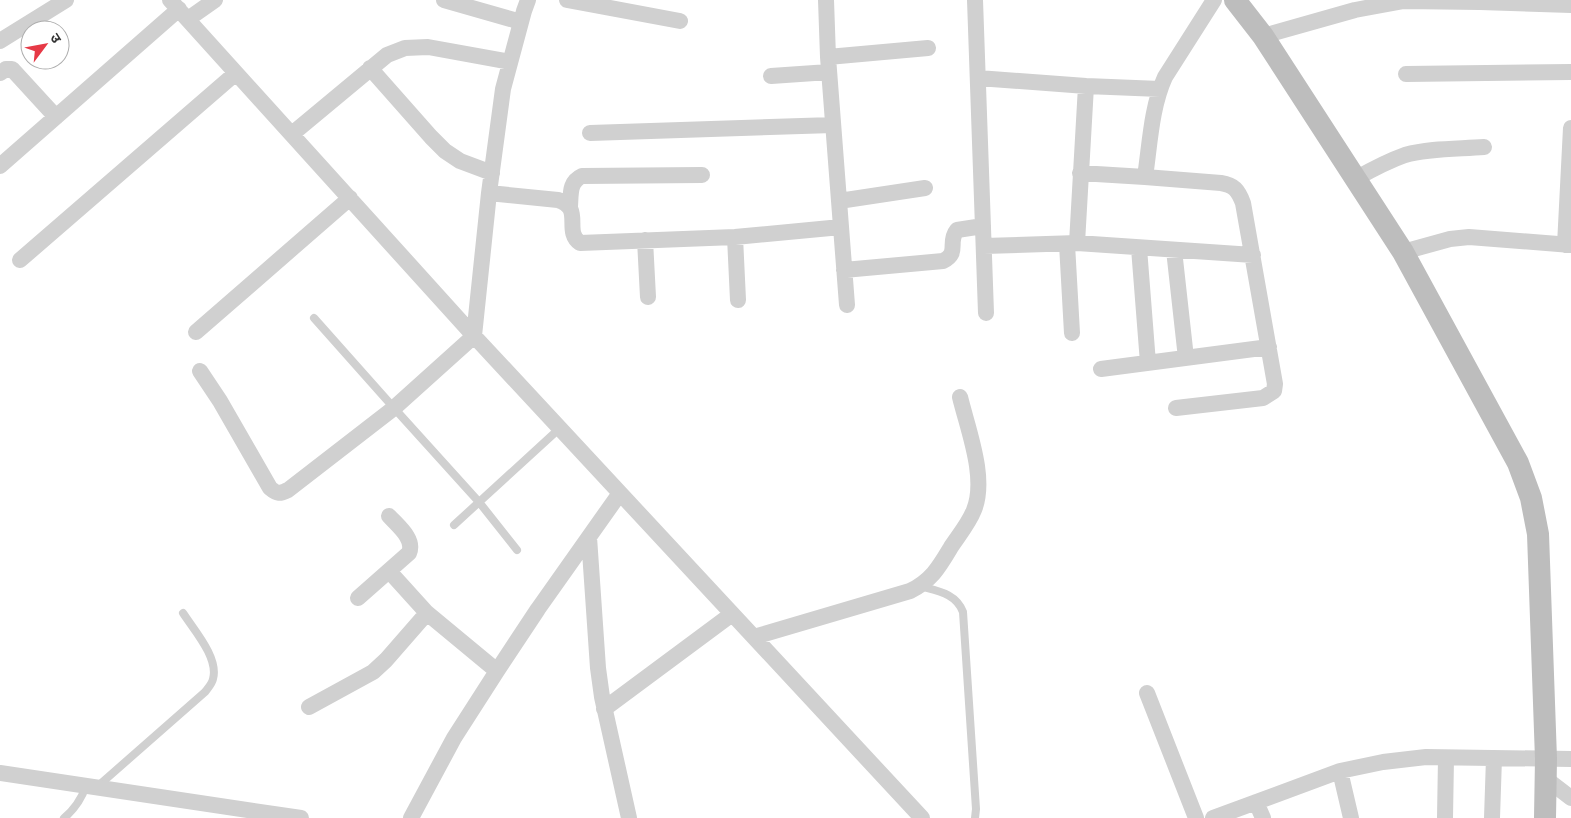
<svg xmlns="http://www.w3.org/2000/svg" width="1571" height="818" font-family="Roboto,'Noto Sans Devanagari',sans-serif">
<style>
.lines{fill:none;stroke-linecap:round;stroke-linejoin:round}
.lane{stroke:#d0d0d0;stroke-width:8}
.street{stroke:#d0d0d0;stroke-width:16}
.secondary{stroke:#bdbdbd;stroke-width:22}
</style>
<rect width="100%" height="100%" fill="#fff"/>
<g class="lines">
<path class="lane" d="M314,318L394,408L479,502L517,550
M454,525L560,428
M920,586C937,591 956,593 963,612L976,809L975,818
M98,786L205,692C208,688 212,684 213,679C219,658 194,630 183,613
M64,818C75,809 81,800 86,786"/>
<path class="street" d="M170,0L474,336L922,818
M444,0L521,22
M567,0L680,21
M826,0L828,57L847,305
M975,0L986,313
M1480,2L1571,5
M188,19L215,0
M1263,36L1355,10L1404,1L1480,2V0
M0,41L66,0
M828,57L928,48
M370,68L431,137L445,151L460,161L492,173
M0,73L6,69H12L56,117
M1406,74L1571,72
M771,76L829,72
M978,78L1086,86L1160,89
M590,133L833,125
M292,134L387,55L405,48L428,47L510,62
M0,166L179,9
M1080,173L1145,177
M1355,179C1371,170 1388,161 1405,155C1430,148 1458,149 1484,147
M489,193L558,200C584,208 563,231 580,243L735,237L841,227
M839,201L925,188
M570,206C571,194 569,182 582,176L702,175
M735,237L738,300
M645,240L648,297
M1077,243L1086,86
M1067,244L1072,333
M1565,245L1571,128
M984,246L1077,243L1253,255
M1139,248L1148,363
M1174,250L1186,358
M1403,252L1450,239L1469,237L1571,245
M20,260L236,73
M844,270L943,261C960,253 947,242 957,230L983,226
M196,332L350,198
M1101,369L1269,347
M200,371L220,401L270,488C277,494 280,494 288,490L394,408L474,336L489,193L503,89L524,11L528,0
M1176,408L1263,398L1274,391L1275,384L1243,203C1238,190 1234,185 1221,183L1145,177C1150,144 1151,108 1165,77L1214,0
M589,537L598,668L602,697L629,818
M389,571L427,613L497,671
M358,598L409,553C415,539 398,526 389,516
M754,637L910,591C932,580 939,567 951,547C959,535 969,523 974,510C987,478 968,430 960,397
M1147,693L1196,818
M309,707L373,672L386,660L427,613
M604,709L732,614
M1340,771L1351,818
M0,773L301,818
M1545,778L1571,798
M1256,802L1263,818
M411,818L454,738L497,671L538,609L620,493
M1213,818L1340,771L1383,762L1426,757L1571,759
M1445,818L1446,758
M1492,818L1494,758"/>
<path class="secondary" d="M1235,0L1263,36L1403,252L1518,463L1531,498L1538,534L1546,759L1545,818"/>
</g>
<g transform="translate(45 45) rotate(58)"><circle r="24" fill="#ffffff" stroke="#adadad"/>
<path d="M0-4L9 19L0 12L-9 19Z" fill="#e63946"/>
<text y="-8" font-size="14" font-weight="bold" text-anchor="middle" fill="#333333">उ</text>
</g>
</svg>
